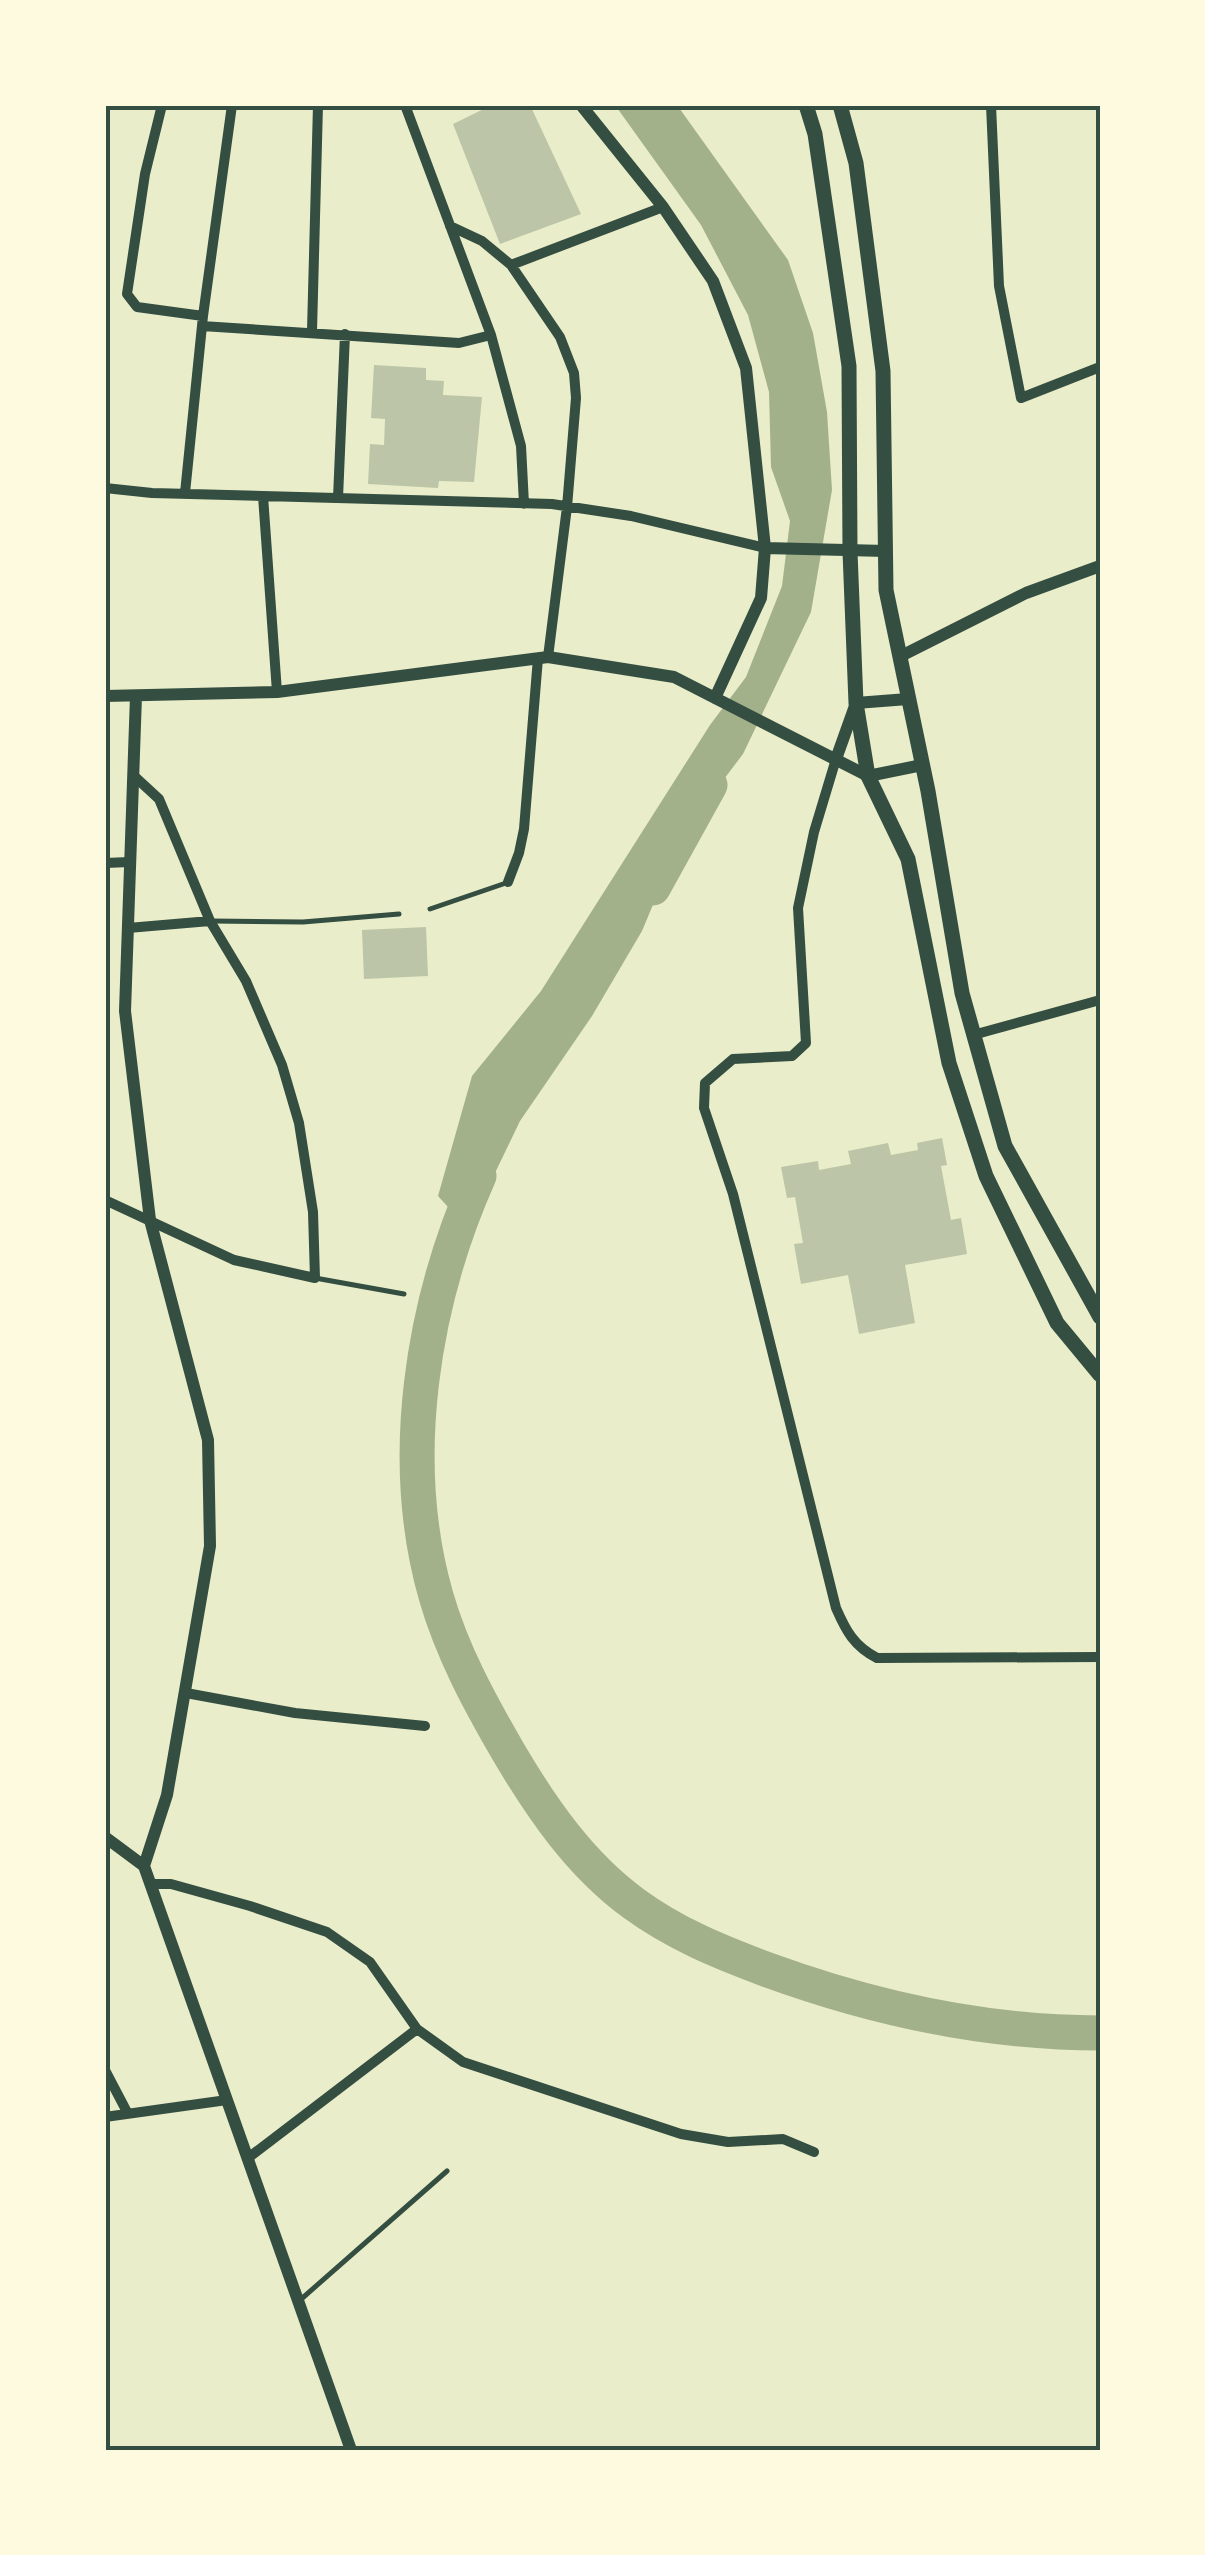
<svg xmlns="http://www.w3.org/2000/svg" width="1205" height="2555" font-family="Montserrat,sans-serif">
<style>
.water{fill:#a3b18a}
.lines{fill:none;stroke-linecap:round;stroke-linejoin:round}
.river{stroke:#a3b18a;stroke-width:35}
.building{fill:#bcc5a7}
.service{stroke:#344e41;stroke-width:5}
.minor{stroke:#344e41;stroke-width:10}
.tertiary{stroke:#344e41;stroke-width:12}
.primary{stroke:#344e41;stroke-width:15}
.neatline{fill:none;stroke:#344e41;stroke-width:4}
</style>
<rect width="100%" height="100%" fill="#e9edc9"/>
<path class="water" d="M615,105H677L788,260L813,333L827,412L832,490L811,612L743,754L683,833L642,931L592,1016L520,1121L468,1229L438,1196L472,1076L541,991L710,725L746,677L782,586L790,521L771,467L769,392L748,315L701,225Z"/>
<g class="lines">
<path class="river" d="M653,888L710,785
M479,1176C422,1304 397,1460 436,1596C452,1652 480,1703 509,1753C542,1809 580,1864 633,1903C675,1934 720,1952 768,1970C875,2009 986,2033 1100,2033"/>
</g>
<path class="building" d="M492,105H530L581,214L500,244L453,124Z
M374,365L426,368V380L444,381L443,395L482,397L474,482L439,481L438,488L368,484L370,444L384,445L385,419L371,418Z
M426,927L428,976L364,979L362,930Z
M942,1138L947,1165L941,1166L951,1220L961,1218L967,1254L905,1265L915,1323L859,1334L848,1275L801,1284L794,1244L803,1243L795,1197L787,1198L781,1167L818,1161L819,1170L851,1164L848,1151L888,1143L891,1155L918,1150L917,1143Z"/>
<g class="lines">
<path class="service" d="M430,909L506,883
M212,921L303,922L399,914
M315,1278L404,1294
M299,2301L447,2171"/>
<path class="minor" d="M162,105L145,174L127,294L137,307L203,316
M405,105L491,335L521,446L524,504
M991,105L999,286L1021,398L1100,367
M450,226L482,241L511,265L560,337L574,373L576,398L567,507L548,657
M511,265L663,207
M202,326L459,343L491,335
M312,331L318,105
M105,488L152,493L552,504L631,516L765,548
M185,493L203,316L232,105
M263,496L277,692
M338,498L345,334
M836,759L814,832L798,908L806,1043L792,1056L733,1059L705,1083L704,1108L733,1194L836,1608C846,1631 854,1646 877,1658L1100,1657
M105,863L130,862
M508,882L519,853L524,829L538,658
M128,928L210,921
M973,1035L1100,1000
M105,1200L234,1260L315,1278L313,1212L299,1123L282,1065L246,981L210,921L159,799L133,775
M186,1693L295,1713L425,1726
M151,1884H171L250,1906L327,1932L370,1962L417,2029L463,2062L681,2134L728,2142L783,2139L814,2152
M105,2070L127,2112
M105,2117L227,2100
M248,2158L417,2029"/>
<path class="tertiary" d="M581,105L663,207L713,281L746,368L765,548L761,598L715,698
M765,548L886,551
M899,657L1026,593L1100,566
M105,696L277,692L548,657L674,677L868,776L922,765
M136,696L125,1011L150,1220L208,1440L210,1546L167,1795L144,1866
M836,759L856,703L908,699
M105,1837L144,1866L351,2450"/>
<path class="primary" d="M806,105L815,134L849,366L850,552L856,703L868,776L908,859L949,1063L986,1176L1057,1323L1100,1375
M840,105L856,163L883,371L886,590L928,791L962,993L1005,1146L1100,1317"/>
</g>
<rect width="1205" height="2555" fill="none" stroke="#fefae0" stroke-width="215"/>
<rect x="108" y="108" width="990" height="2340" class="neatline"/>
</svg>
